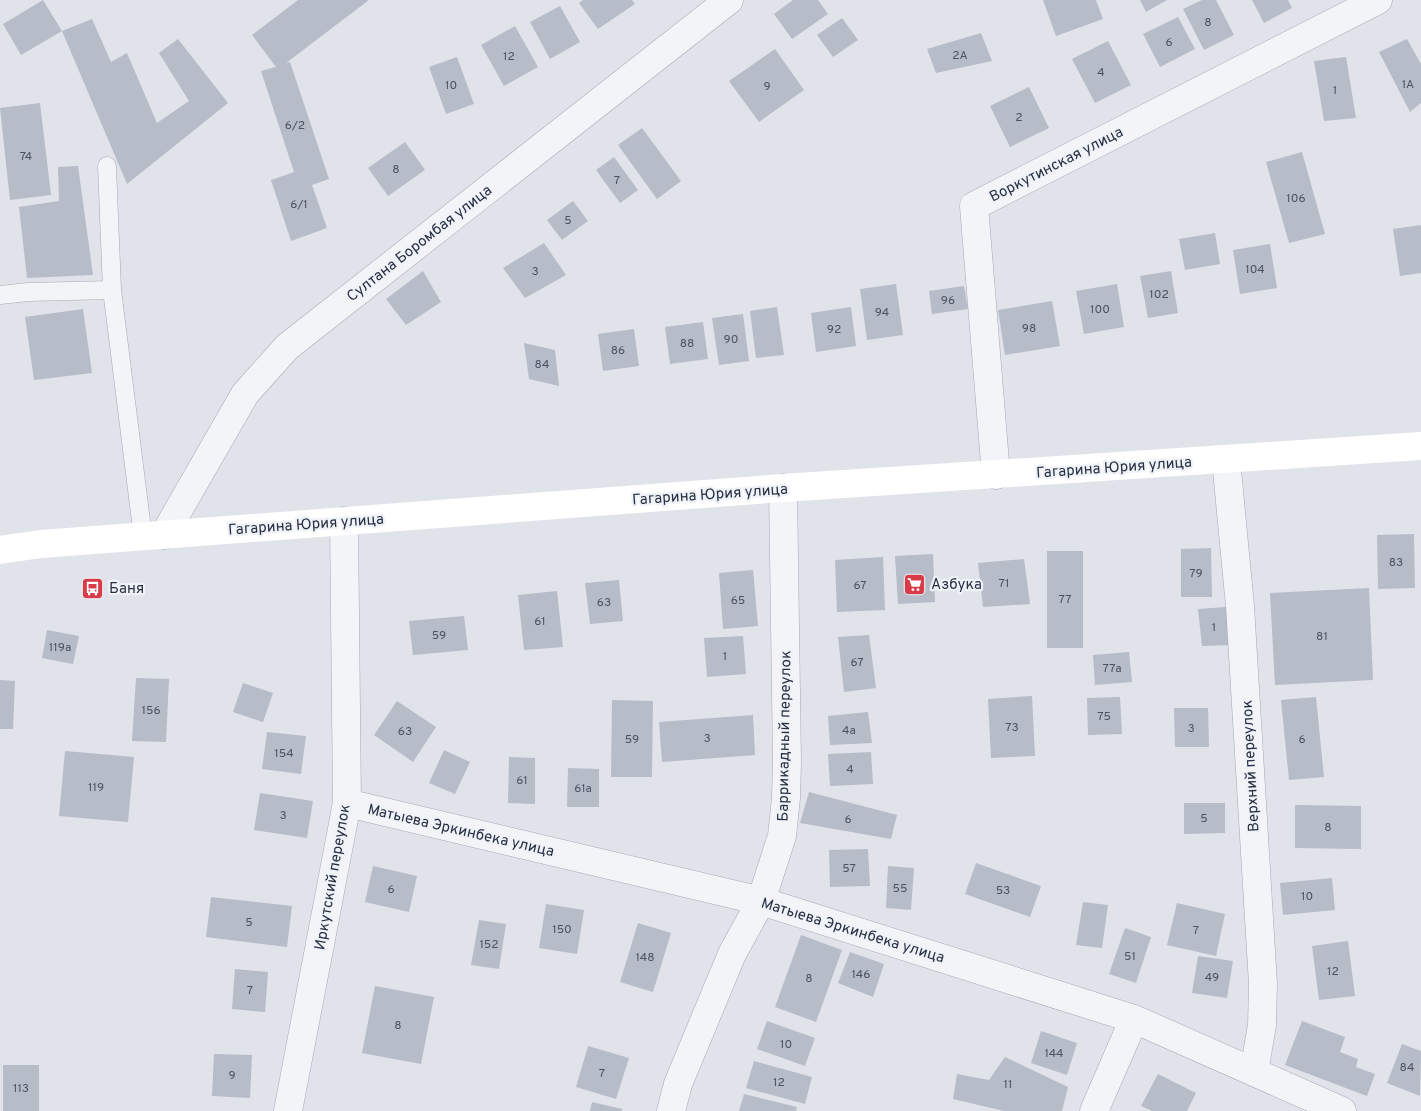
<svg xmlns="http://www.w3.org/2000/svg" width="1421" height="1111" font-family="Overpass,sans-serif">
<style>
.building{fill:#b6bcc8}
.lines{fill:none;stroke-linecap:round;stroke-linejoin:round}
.lane-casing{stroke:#a5a9b5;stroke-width:19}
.street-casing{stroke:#a5a9b5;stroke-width:29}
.lane{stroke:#f3f4f8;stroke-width:18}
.street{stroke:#f3f4f8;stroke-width:28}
.secondary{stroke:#fff;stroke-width:28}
.labels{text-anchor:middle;stroke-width:4.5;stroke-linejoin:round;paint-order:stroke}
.number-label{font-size:12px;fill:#4b5264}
.street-label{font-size:15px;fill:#272f43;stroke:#eff2f7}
.poi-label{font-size:15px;fill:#272f43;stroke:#eff2f7;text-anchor:start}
</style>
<rect width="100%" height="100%" fill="#e0e3ea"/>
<path class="building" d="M43,0L62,31L21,55L3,24Z
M298,0H369L286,63L290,62L329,179L312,185L327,228L291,241L271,180L294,172L261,71L276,67L252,35Z
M583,0H632L635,4L598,29L579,3Z
M793,0H818L828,14L792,39L774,14Z
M1043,0H1096L1103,19L1056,36Z
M1140,0H1167L1146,12Z
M1202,0H1216L1234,35L1204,50L1183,9Z
M1252,0H1288L1292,8L1264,23Z
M560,6L580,42L550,59L530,22Z
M1178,17L1195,49L1160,67L1143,34Z
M842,18L858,40L833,57L817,35Z
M92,19L111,62L127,53L157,123L189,101L159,53L178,39L228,103L127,184L62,31Z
M515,26L538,67L504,86L481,45Z
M981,33L992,61L936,73L927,49Z
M1407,39L1421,64V103L1410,112L1379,52Z
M1108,41L1131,85L1095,103L1072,59Z
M775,49L804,90L759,122L729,81Z
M457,57L474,104L446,114L429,67Z
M1346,57L1356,118L1324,121L1314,61Z
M1029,87L1049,128L1010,147L990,106Z
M40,103L51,195L10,200L0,108Z
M642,128L681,181L657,199L618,145Z
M405,142L425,170L388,196L368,168Z
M1302,152L1325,234L1289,243L1266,162Z
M614,157L638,190L620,203L596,170Z
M78,166L93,275L27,278L19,207L59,201L58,167Z
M573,201L588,221L562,240L547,220Z
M1421,225V273L1400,276L1393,229Z
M1215,233L1220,264L1185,270L1179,239Z
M544,243L566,275L525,298L503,268Z
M1270,244L1277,288L1240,294L1233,250Z
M423,271L441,302L406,325L386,299Z
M1171,271L1178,313L1148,318L1140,276Z
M896,284L903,335L867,340L860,289Z
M1117,284L1124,327L1084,334L1076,291Z
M964,286L968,309L932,314L929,291Z
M1052,301L1060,346L1005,355L998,310Z
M777,307L784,355L756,358L750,311Z
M851,307L856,346L816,352L811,313Z
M83,309L92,373L34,380L25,317Z
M743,314L749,361L719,365L712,318Z
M703,322L708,359L670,364L665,327Z
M634,329L639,366L603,371L598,334Z
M524,343L555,350L559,386L529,379Z
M1414,534L1415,588L1378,589L1377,535Z
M1211,548L1212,597H1181V549Z
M1047,551H1083V648H1047Z
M933,554L935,602L898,604L895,556Z
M883,557L885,610L837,612L835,560Z
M1024,559L1030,604L983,607L978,563Z
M753,570L758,626L723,629L719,573Z
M619,580L623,621L590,624L585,583Z
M1369,588L1373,680L1275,685L1270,593Z
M557,591L563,647L524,650L518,595Z
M1226,607L1232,645L1202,646L1198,609Z
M464,616L468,650L413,655L409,621Z
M47,630L79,636L73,664L42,658Z
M869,635L876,688L844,692L838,637Z
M743,636L746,674L707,677L704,638Z
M1129,652L1132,682L1095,685L1093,655Z
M136,678L169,679L166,742L132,741Z
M0,680L15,681L13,729H0Z
M243,683L273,693L263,722L233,712Z
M1032,696L1035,756L991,758L988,699Z
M1120,697L1122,734L1088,735L1087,698Z
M1316,697L1324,777L1289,780L1281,700Z
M612,700L653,701L652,777H611Z
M397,701L436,727L413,762L374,735Z
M1174,708H1208L1209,747H1175Z
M868,712L872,743L830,745L828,716Z
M753,715L755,755L662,762L659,722Z
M267,732L306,736L301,774L262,769Z
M444,750L470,762L455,794L429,783Z
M65,751L134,757L128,822L59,816Z
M871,752L873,784L830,786L828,754Z
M509,757L535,758V804L508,803Z
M568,768L599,769V807H567Z
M809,792L897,815L891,839L800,823Z
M260,793L313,801L307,838L254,830Z
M1184,803H1225V833L1184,834Z
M1295,805L1361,806V849L1295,848Z
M868,849L870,886L830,887L829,850Z
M976,863L1041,886L1030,917L965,894Z
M373,866L417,876L409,912L365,902Z
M888,866L914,868L911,910L886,908Z
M1332,878L1335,910L1283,915L1280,883Z
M211,897L292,906L287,947L206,937Z
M1083,902L1108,905L1102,948L1076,945Z
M1177,903L1225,914L1216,956L1167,945Z
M546,904L584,910L577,954L539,948Z
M479,920L506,924L499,969L471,965Z
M638,923L671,933L653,992L620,982Z
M1125,928L1151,937L1136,983L1109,974Z
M801,935L842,950L816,1022L775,1007Z
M1348,941L1355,996L1319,1000L1312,946Z
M850,952L884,964L873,997L838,983Z
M1198,956L1233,961L1227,998L1192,993Z
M235,969L268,972L265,1012L232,1009Z
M375,986L434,997L421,1064L362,1053Z
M767,1021L815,1038L805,1066L757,1049Z
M1302,1021L1345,1037L1340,1052L1358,1059L1356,1067L1375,1074L1367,1096L1285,1065Z
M1041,1031L1077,1043L1067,1075L1031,1063Z
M1402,1044L1421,1051L1420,1096L1387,1083Z
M588,1046L629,1058L616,1099L576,1087Z
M214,1054L252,1055L250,1098L212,1096Z
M1005,1057L1068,1087L1062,1111H1004L953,1099L957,1074L989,1080Z
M754,1061L812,1077L805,1104L746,1088Z
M3,1065H39V1111H3Z
M1158,1074L1196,1093L1187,1111H1152L1141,1106Z
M744,1094L797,1107L796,1111H739Z
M592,1102L622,1109V1111H590Z"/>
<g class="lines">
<defs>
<path id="lane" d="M107,166L112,290L143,537
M0,295L28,292L112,290"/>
<path id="street" d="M1226,460L1240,606L1263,984L1262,1025L1254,1072
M996,475L974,206L1378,0
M164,535L245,394L287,347L729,0
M347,803L761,901L1134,1019L1342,1111
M288,1111L347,803L344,521
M671,1111L678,1084L732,954L761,901L782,836L786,798L787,762L783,488
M1094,1111L1134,1019"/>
</defs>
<use href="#lane" class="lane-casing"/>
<use href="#street" class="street-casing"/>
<use href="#lane" class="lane"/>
<use href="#street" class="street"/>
<path class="secondary" d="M0,550L41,544L783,488L1421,446"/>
</g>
<defs>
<symbol id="supermarket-square" viewBox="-11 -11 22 22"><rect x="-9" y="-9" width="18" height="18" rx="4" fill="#d93b49" stroke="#eff2f7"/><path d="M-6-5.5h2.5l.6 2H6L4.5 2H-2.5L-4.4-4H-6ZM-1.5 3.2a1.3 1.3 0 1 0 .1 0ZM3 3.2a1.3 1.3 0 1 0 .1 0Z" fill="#fff"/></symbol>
<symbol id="bus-square" viewBox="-11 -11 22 22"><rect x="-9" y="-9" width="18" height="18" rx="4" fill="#d93b49" stroke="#eff2f7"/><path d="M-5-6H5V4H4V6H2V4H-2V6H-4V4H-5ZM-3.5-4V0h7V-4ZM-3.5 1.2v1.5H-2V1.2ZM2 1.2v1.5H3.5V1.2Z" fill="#fff"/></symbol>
</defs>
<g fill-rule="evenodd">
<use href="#supermarket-square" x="902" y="572" width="25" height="25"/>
<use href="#bus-square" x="80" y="576" width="25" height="25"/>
</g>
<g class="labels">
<g class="number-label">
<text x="1208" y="26">8</text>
<text x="1169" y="46">6</text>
<text x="960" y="59">2А</text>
<text x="509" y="60">12</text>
<text x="1101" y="76">4</text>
<text x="1408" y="88">1А</text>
<text x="451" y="89">10</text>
<text x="767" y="90">9</text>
<text x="1335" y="94">1</text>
<text x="1019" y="121">2</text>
<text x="295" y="129">6/2</text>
<text x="26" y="160">74</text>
<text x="396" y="173">8</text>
<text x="617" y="184">7</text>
<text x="1296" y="202">106</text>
<text x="299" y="208">6/1</text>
<text x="568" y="224">5</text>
<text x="1255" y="273">104</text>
<text x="535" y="275">3</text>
<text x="1159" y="298">102</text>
<text x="948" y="304">96</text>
<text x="1100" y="313">100</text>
<text x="882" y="316">94</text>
<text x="1029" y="332">98</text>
<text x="834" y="333">92</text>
<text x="731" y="343">90</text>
<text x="687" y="347">88</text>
<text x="618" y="354">86</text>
<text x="542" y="368">84</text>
<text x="1396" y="566">83</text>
<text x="1196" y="577">79</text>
<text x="1004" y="587">71</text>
<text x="860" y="589">67</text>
<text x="1065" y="603">77</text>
<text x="738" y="604">65</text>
<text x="604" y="606">63</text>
<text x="540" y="625">61</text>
<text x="1214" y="631">1</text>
<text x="439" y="639">59</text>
<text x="1322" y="640">81</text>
<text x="60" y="651">119a</text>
<text x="725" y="660">1</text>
<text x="857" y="666">67</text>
<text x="1112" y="672">77a</text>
<text x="151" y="714">156</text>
<text x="1104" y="720">75</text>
<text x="1012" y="731">73</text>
<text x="1191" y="732">3</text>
<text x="849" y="734">4a</text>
<text x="405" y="735">63</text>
<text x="707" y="742">3</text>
<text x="632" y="743">59</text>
<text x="1302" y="743">6</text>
<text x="284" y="757">154</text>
<text x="850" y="773">4</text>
<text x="522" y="784">61</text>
<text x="96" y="791">119</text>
<text x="583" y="792">61a</text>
<text x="283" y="819">3</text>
<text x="1204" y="822">5</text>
<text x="848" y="823">6</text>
<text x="1328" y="831">8</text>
<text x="849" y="872">57</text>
<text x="900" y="892">55</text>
<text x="391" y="893">6</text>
<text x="1003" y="894">53</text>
<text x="1307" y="900">10</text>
<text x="249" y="926">5</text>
<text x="562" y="933">150</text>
<text x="1196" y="934">7</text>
<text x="489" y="948">152</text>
<text x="1130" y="960">51</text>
<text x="645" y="961">148</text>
<text x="1333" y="975">12</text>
<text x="861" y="978">146</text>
<text x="1212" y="981">49</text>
<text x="809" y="982">8</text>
<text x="250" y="994">7</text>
<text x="398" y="1029">8</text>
<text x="786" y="1048">10</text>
<text x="1054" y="1057">144</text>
<text x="1407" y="1071">84</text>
<text x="602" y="1077">7</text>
<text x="232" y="1079">9</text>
<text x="779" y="1086">12</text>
<text x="1008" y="1088">11</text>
<text x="21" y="1092">113</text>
</g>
<g class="street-label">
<text transform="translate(1056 164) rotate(-27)" y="5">Воркутинская улица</text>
<text transform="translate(419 243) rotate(-38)" y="5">Султана Боромбая улица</text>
<text transform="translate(1114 467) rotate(-4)" y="5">Гагарина Юрия улица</text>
<text transform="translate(710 494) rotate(-4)" y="5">Гагарина Юрия улица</text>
<text transform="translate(306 524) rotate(-4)" y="5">Гагарина Юрия улица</text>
<text transform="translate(784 736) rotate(-89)" y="5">Баррикадный переулок</text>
<text transform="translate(1250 766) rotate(-93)" y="5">Верхний переулок</text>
<text transform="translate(461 830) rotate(13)" y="5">Матыева Эркинбека улица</text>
<text transform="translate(332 877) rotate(-80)" y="5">Иркутский переулок</text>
<text transform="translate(853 930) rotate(17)" y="5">Матыева Эркинбека улица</text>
</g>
<g class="poi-label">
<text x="931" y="589">Азбука</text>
<text x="109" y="593">Баня</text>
</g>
</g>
</svg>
